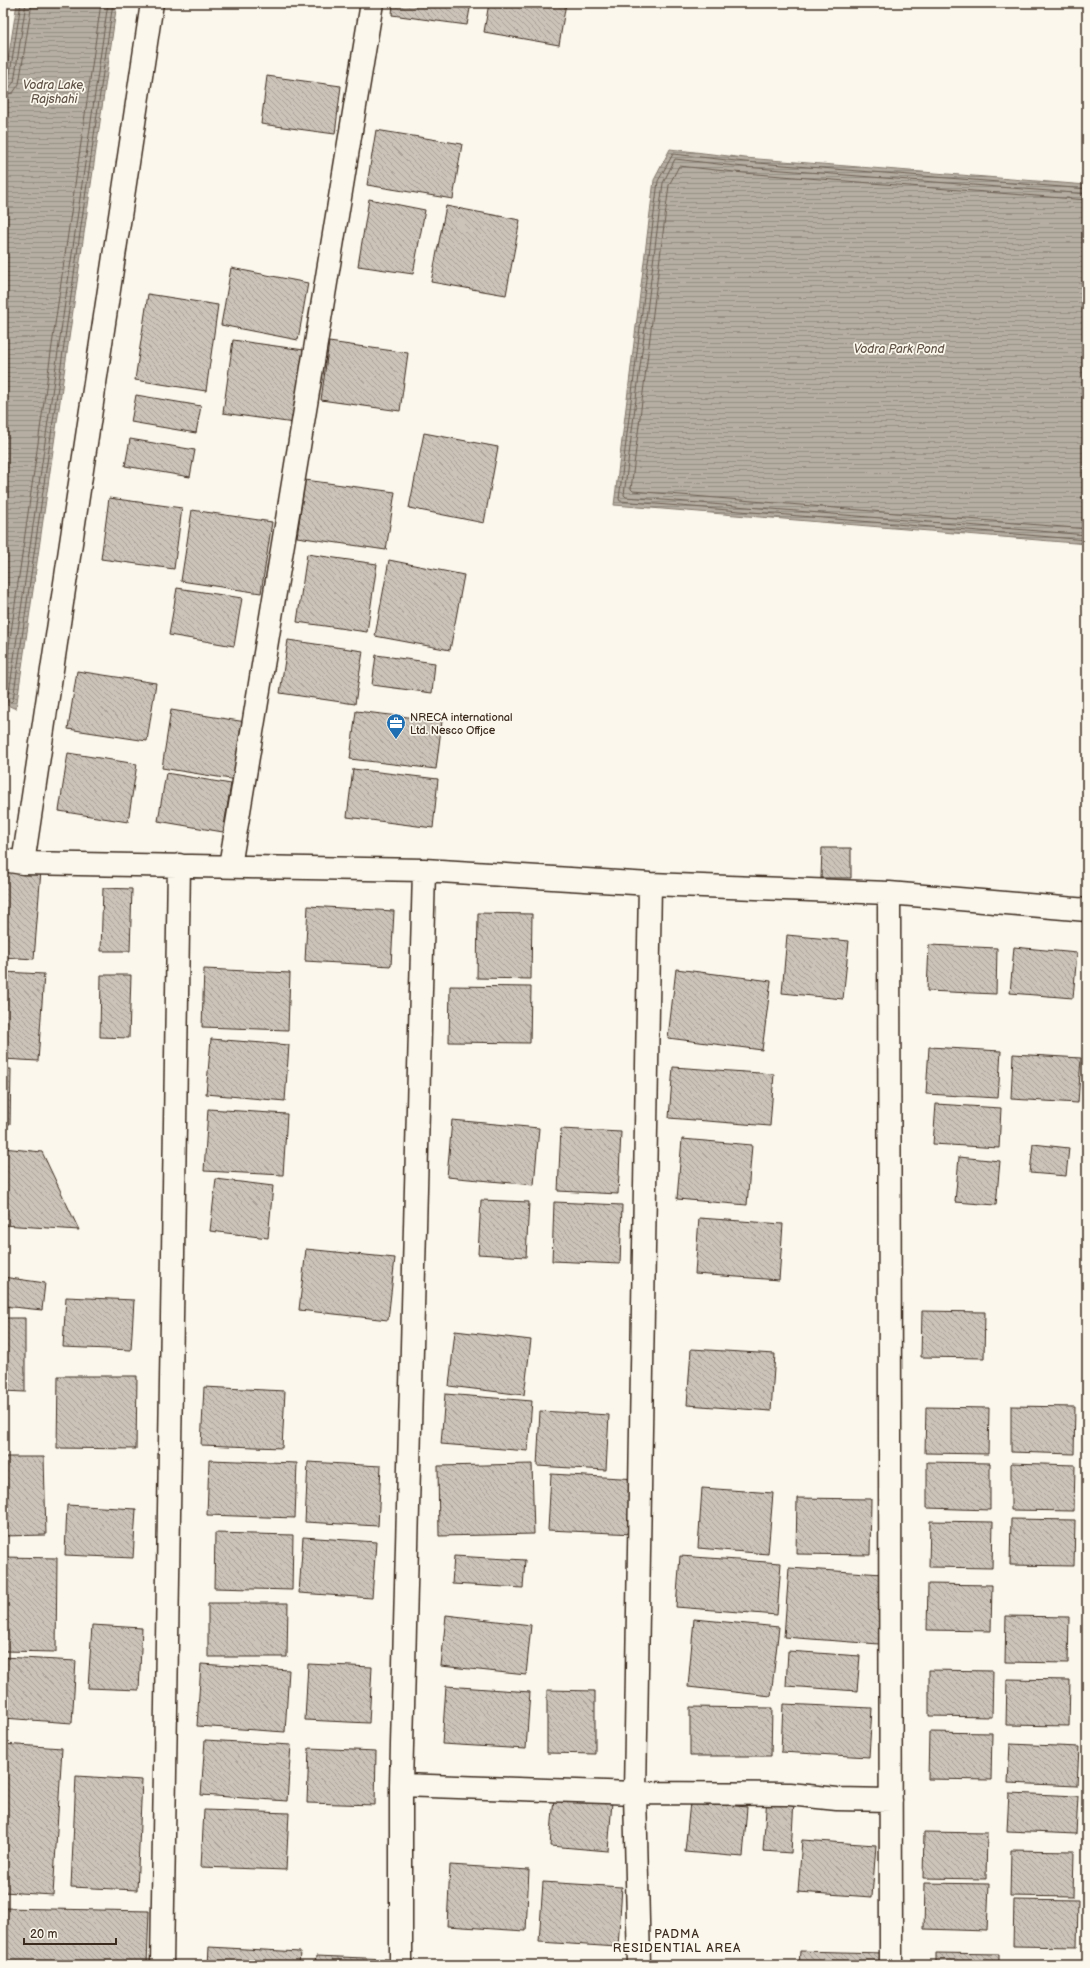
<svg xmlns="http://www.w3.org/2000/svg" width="1090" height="1968" font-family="'Balsamiq Sans',sans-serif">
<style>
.water{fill:url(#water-rules);stroke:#85796d}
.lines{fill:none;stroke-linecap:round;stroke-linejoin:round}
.shore{stroke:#6c5f53;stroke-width:1}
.building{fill:url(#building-back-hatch);stroke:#3b2a1e}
.minor-casing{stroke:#3b2a1e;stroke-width:25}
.minor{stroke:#fbf7ec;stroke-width:22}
.labels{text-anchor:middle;stroke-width:3.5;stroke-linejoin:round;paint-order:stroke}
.poi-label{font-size:11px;fill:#3b2a1e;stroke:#fbf7ec;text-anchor:start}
.water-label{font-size:12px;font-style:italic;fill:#605246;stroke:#fbf7ec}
.neighbourhood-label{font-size:12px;letter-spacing:1px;fill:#3b2a1e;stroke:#fbf7ec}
</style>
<defs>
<pattern id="water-rules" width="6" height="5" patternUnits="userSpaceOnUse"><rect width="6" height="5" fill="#b6aea2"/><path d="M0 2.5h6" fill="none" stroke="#958e83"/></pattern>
<pattern id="building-back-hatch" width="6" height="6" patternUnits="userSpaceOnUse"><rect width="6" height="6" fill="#ccc4b9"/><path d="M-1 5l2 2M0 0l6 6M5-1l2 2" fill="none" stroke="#a79f96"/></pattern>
</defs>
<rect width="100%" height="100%" fill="#fbf7ec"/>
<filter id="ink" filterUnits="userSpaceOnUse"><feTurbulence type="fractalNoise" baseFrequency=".025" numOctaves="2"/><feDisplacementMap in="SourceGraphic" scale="8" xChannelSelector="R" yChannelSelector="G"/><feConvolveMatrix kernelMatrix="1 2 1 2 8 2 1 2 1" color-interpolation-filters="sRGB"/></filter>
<g filter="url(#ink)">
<path class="water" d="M17,3H117L16,709L3,703V92Z
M670,149L745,158L1087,185V544L614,505L654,180Z"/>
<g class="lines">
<path class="shore" d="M3,84L7,83L9,80L21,3
M3,89L9,88L14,82L26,3
M3,95L13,93L19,84L32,3
M1087,189L745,162L673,154L658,181L619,499L620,501L1087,540
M1087,194L744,167L675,159L663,183L624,495L626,497L1087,535
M1087,200L744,173L679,166L669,185L631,489L633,491L1087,529
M3,688L101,3
M3,694L9,693L108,3
M3,699L11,702L13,700L113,3"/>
</g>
<path class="building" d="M393,3H471L467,25L392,15Z
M489,3H566L559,45L484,32Z
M267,76L341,86L335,134L261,124Z
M376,130L462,144L453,199L367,185Z
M369,199L425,210L413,274L358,266Z
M446,206L520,220L506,295L431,282Z
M231,268L308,283L298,340L221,325Z
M148,294L218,305L206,391L135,380Z
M233,340L304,350L294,423L223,413Z
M329,342L408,353L400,411L321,400Z
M136,395L201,406L196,433L131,422Z
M424,433L498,447L484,523L409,508Z
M130,439L195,450L190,477L125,466Z
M305,480L395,492L386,550L297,537Z
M109,498L182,508L174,569L101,559Z
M192,510L272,522L261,593L181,581Z
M307,554L377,564L367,632L297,622Z
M389,560L464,575L450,650L375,636Z
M177,588L242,598L234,646L169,635Z
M288,640L363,651L355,704L280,693Z
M376,655L435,663L432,693L372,685Z
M77,671L156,683L147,741L68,729Z
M171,710L252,723L243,781L162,768Z
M356,711L442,721L436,769L350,759Z
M68,753L137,764L128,822L59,811Z
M353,769L438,779L433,828L347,817Z
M166,773L231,784L223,832L158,821Z
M822,848H851V878H821Z
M3,867L41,870L34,959L3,957Z
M103,888L132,889L130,951H101Z
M308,906L394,911L391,966L305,961Z
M478,913L532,914L531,979L477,978Z
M787,935L849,941L843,999L782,993Z
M929,945L997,948L996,994L927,991Z
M1014,947L1077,953L1073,998L1010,993Z
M204,969L290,973L288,1030L202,1027Z
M676,969L771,981L762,1050L668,1038Z
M3,972L44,974L38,1061L3,1059Z
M101,975H131L129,1038L100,1037Z
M450,986L531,987L530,1043L449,1042Z
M211,1039L289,1045L285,1101L206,1094Z
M929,1047L1001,1051L998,1098L926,1094Z
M1013,1054L1081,1058L1078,1103L1011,1099Z
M673,1067L774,1074L770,1126L669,1118Z
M3,1069H11L10,1124H3Z
M936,1104L1001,1108L999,1148L933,1144Z
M208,1109L287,1114L283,1175L204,1171Z
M452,1120L539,1128L534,1185L447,1177Z
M561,1129L621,1132L618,1194L558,1191Z
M682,1139L752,1145L747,1205L677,1199Z
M1033,1144L1069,1148L1066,1176L1030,1173Z
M3,1148L42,1152L79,1230L3,1225Z
M959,1157L1000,1161L996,1205L955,1202Z
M216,1179L273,1186L268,1238L210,1231Z
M481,1200L529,1202L526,1257L478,1254Z
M554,1202L622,1205L620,1264L552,1261Z
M699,1218L783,1224L779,1280L695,1274Z
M306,1249L395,1258L388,1320L299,1310Z
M3,1277L45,1283L42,1310L3,1306Z
M66,1297L134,1300L131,1350L63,1347Z
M922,1311L985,1312L984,1358L921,1357Z
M3,1318H25V1392L3,1391Z
M455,1331L531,1340L524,1395L449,1386Z
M691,1349L775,1354L771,1411L687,1405Z
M58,1376H137L136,1449L57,1448Z
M204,1387L285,1391L282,1448L201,1445Z
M445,1394L532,1401L528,1451L441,1444Z
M1011,1406L1075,1407L1074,1454L1011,1452Z
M926,1407L989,1408L988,1454L925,1453Z
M540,1411L609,1415L606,1470L537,1466Z
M3,1457H44L46,1535L3,1536Z
M209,1460L297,1463L295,1518L207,1515Z
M308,1462L381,1466L378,1526L305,1522Z
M927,1462L990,1463V1510L927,1508Z
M1011,1463L1075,1465L1074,1511L1011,1510Z
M532,1464L534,1534L439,1536L438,1466Z
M551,1474L638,1479L635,1534L548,1530Z
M702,1488L773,1493L768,1554L698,1548Z
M797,1498L871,1499L870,1555L796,1554Z
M67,1505L136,1509L133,1558L65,1555Z
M1011,1519L1075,1520L1074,1566L1010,1565Z
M930,1521L993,1522L992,1568L929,1567Z
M215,1533L293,1535L292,1590L214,1588Z
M303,1537L376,1542L372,1598L299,1593Z
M454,1556L525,1560L523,1588L452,1584Z
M680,1556L781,1563L777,1615L676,1607Z
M3,1557L57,1558L56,1652L3,1651Z
M789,1568L883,1574L879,1644L784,1637Z
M928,1584L992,1585L991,1631L927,1630Z
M208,1603H288L287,1657H208Z
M446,1615L531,1625L526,1675L441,1666Z
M1006,1616L1069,1617L1068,1663L1005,1662Z
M694,1619L779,1627L771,1696L688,1687Z
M92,1625L142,1628L139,1690L88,1688Z
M788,1651L860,1656L857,1691L786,1686Z
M3,1657L76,1661L72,1723L3,1718Z
M201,1664L289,1670L285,1732L197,1726Z
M308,1664L372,1667L369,1723L305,1720Z
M929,1670L993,1671L992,1717L929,1716Z
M1007,1679L1070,1680L1069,1726L1006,1725Z
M446,1686L530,1692L526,1749L442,1744Z
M547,1690L595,1691V1754L547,1753Z
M783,1704L872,1708L869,1757L781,1752Z
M690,1707L772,1708L771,1756H690Z
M929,1732L992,1733L991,1780L928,1779Z
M205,1740L291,1745L287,1801L201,1795Z
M3,1744L62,1748L53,1895L3,1892Z
M1010,1744L1079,1747L1077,1786L1008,1783Z
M309,1748L376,1751L375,1805L307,1803Z
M76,1776L142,1780L137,1890L71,1887Z
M1009,1793L1078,1796L1076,1834L1007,1831Z
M554,1797L612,1802L608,1851L550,1846Z
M767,1797L794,1799L791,1853L763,1851Z
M690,1802L747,1807L743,1857L685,1852Z
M204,1810L289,1813L286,1870L201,1867Z
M924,1832L987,1833L986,1879L923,1878Z
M802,1840L876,1845L872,1897L798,1892Z
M1011,1850L1074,1851L1073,1897L1010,1896Z
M450,1865L529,1870L526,1931L447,1926Z
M543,1882L622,1887L618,1947L539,1942Z
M925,1883L989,1884L987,1931L924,1929Z
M1014,1900L1078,1901L1077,1947L1013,1946Z
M3,1908L149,1911L147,1965H3Z
M209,1947L300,1952L299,1965H208Z
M800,1951L884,1953V1965H799Z
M936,1953L999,1954V1965H936Z
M316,1956L388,1959L387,1965H315Z"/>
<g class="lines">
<defs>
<path id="minor" d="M3,860L23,863L424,870L650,884L889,893L1087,910
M23,863L152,3
M230,866L372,3
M889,893L891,1965
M401,1785L635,1793L789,1794L837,1799L891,1800
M162,1965L179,865
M401,1965V1785L424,870
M639,1965L635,1793L650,884"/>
</defs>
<use href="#minor" class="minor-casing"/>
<use href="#minor" class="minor"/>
</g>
</g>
<defs>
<symbol id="office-pin" viewBox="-11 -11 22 30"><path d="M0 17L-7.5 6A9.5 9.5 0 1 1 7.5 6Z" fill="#1f6fb2" stroke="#fbf7ec"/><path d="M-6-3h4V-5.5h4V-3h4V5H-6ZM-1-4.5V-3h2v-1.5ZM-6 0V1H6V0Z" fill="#fff"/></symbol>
</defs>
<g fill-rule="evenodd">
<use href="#office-pin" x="385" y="712" width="22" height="30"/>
</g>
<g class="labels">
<g class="poi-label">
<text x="410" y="721">NRECA international<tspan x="410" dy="13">Ltd. Nesco Offjce</tspan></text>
</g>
<g class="water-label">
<text x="54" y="89">Vodra Lake,<tspan x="54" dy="14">Rajshahi</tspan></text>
<text x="899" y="353">Vodra Park Pond</text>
</g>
<g class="neighbourhood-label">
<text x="677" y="1938">PADMA<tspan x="677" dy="14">RESIDENTIAL AREA</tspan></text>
</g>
</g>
<rect width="1090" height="1968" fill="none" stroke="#fbf7ec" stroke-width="16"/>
<rect x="8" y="8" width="1074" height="1952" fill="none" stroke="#3b2a1e" stroke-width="1.5" filter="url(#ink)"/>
<path d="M24 1938v6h92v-6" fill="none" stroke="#3b2a1e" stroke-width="2"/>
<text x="30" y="1938" font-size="12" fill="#3b2a1e" stroke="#fbf7ec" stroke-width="3" paint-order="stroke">20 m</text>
</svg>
